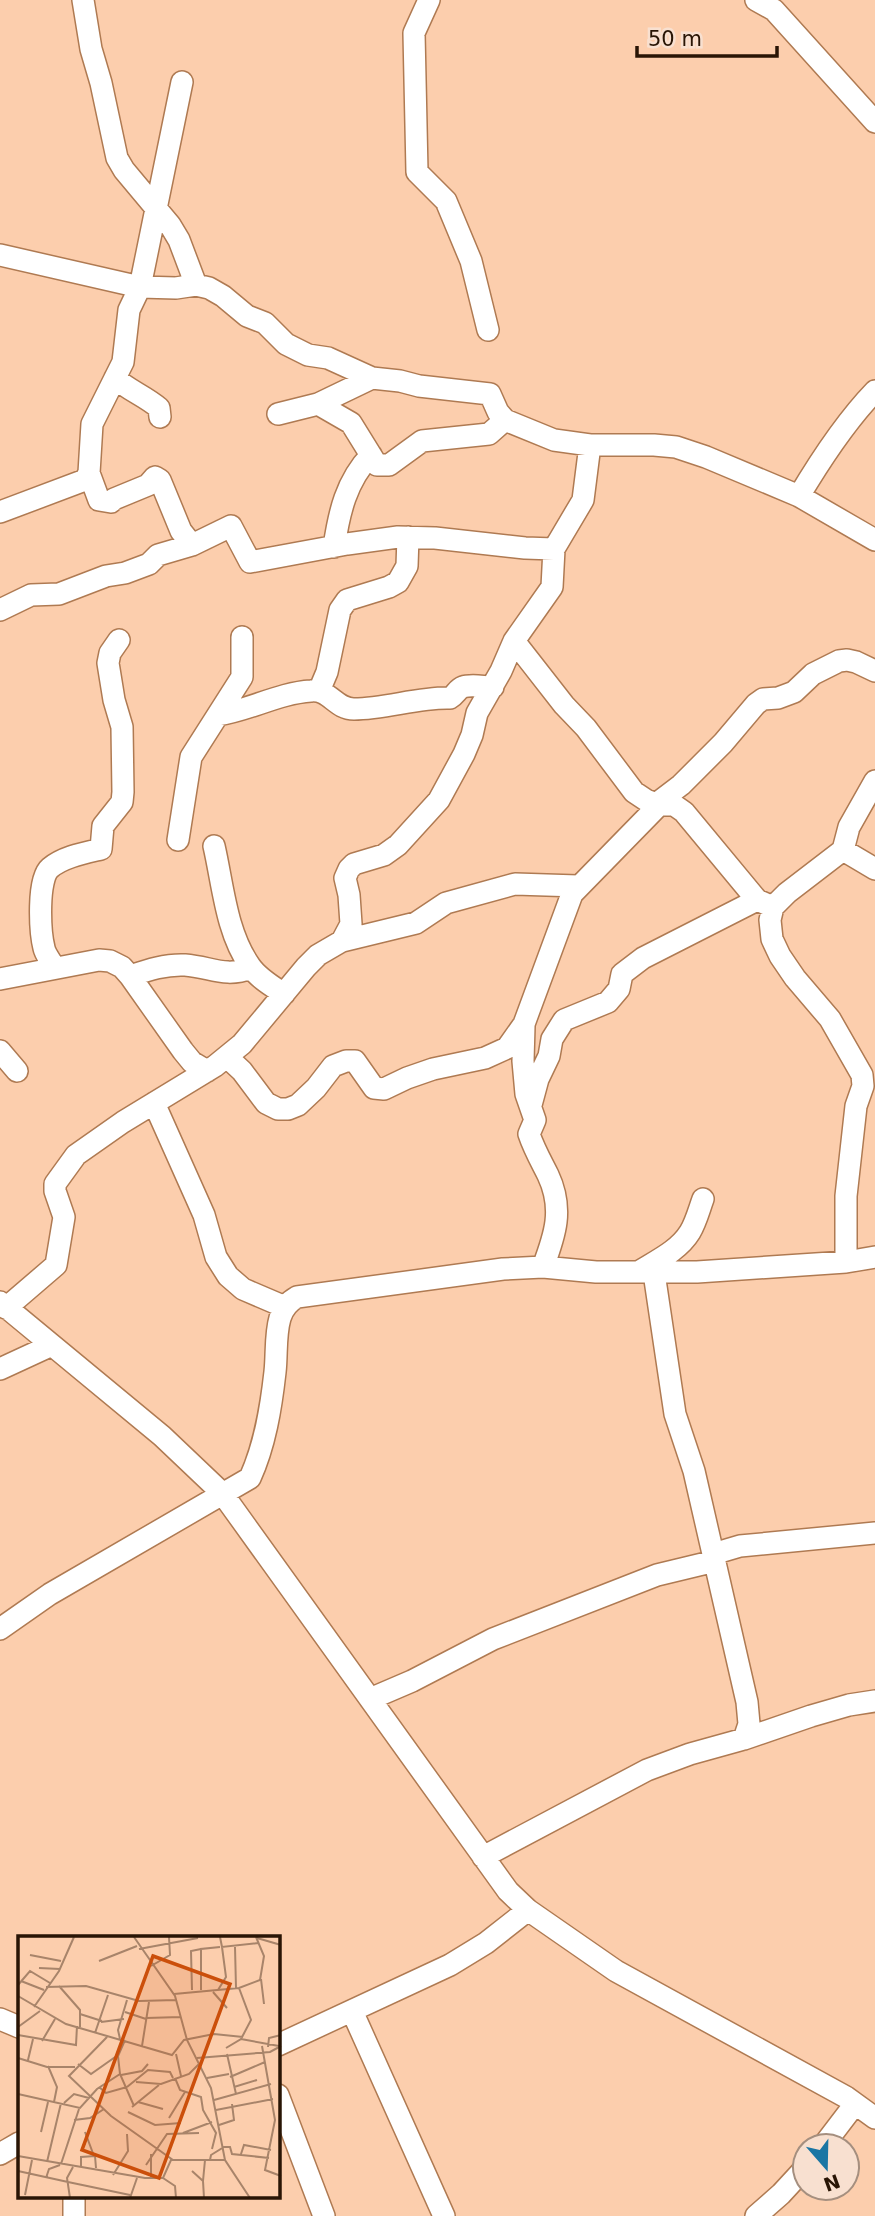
<svg xmlns="http://www.w3.org/2000/svg" width="875" height="2216" font-family="'DejaVu Sans',sans-serif">
<style>
.lines{fill:none;stroke-linecap:round;stroke-linejoin:round}
.street-casing{stroke:#af7a52;stroke-width:24}
.street{stroke:#fff;stroke-width:21}
.inset-road{fill:none;stroke:#a8846a;stroke-width:2}
.view{fill:#cb4f0b;fill-opacity:0.15;stroke:#cb4f0b;stroke-width:3.5}
.inset-edge{fill:none;stroke:#291505;stroke-width:3.5}
</style>
<rect width="100%" height="100%" fill="#fccead"/>
<g class="lines">
<defs>
<path id="street" d="M83,0L91,49L101,83L117,158L124,170L170,225L179,240L196,285
M429,0L414,33L417,172L446,201L471,261L488,330
M756,0L774,10L875,122
M0,255L140,287L176,288L196,285L209,288L223,296L247,316L265,323L286,344L308,355L328,358L372,378L400,381L419,386L490,394L498,412L505,420L554,440L590,445H654L676,447L706,457L799,496L875,540
M115,378C128,390 145,396 159,408L160,417
M318,404L351,423L377,465H389L422,441L489,434L505,420
M278,414L318,404L372,378
M89,473L99,500L111,502L114,499L148,485L155,477L160,480L181,531L192,545
M799,496C821,459 845,422 875,391
M0,512L85,480L89,473L92,424L123,362L129,310L140,287L182,82
M334,547C339,513 346,481 371,455
M0,610L31,595L59,594L106,576L125,573L149,564L158,555L192,545L231,526L250,562L347,544L398,537L435,538L525,548L554,549
M514,641L564,705L586,728L634,792L646,800L659,805H674L684,812L757,900L773,907
M319,691L327,672L340,610L347,600L389,587L398,582L407,566L408,537
M218,715C250,710 279,693 311,691C330,689 335,709 354,709C386,709 418,697 450,698C456,695 457,689 463,687C471,684 484,687 493,687
M656,804L681,785L723,743L756,704L763,699L778,698L794,692L813,674L839,661L847,660L856,662L875,671
M178,840L191,757L242,677V637
M214,846C223,885 226,932 250,966C258,978 272,986 284,994
M843,850L875,869
M342,941L351,924L349,895L345,878L349,869L354,864L384,855L398,845L439,800L464,754L472,735L477,713L501,671L514,641L552,587L554,549L583,500L590,445
M54,967C51,961 45,954 44,948C40,932 37,879 50,868C63,857 84,853 101,849L103,826L122,802L123,792L122,727L114,700L108,663L110,653L119,640
M130,976C148,970 166,964 185,965C211,967 225,978 251,968
M0,979L99,960L110,961L122,967L130,976L183,1051L192,1062L207,1071
M524,1026L523,1061L526,1094L535,1120L529,1134C534,1149 541,1161 548,1175C564,1209 555,1235 543,1267
M0,1051L17,1071
M227,1057L242,1071L266,1103L278,1109H288L298,1105L316,1088L333,1066L346,1061H355L374,1088L384,1089L407,1078L433,1069L485,1058L507,1048L524,1024L572,894L659,805
M154,1103L204,1215L216,1257L228,1276L243,1289L285,1307
M531,1105L538,1079L549,1056L552,1039L564,1020L608,1002L619,989L622,974L643,958L757,900
M846,1262V1196L856,1106L863,1086L862,1075L830,1019L795,978L780,956L772,939L770,920L773,907L787,893L843,850L849,827L875,781
M640,1271C658,1260 679,1250 690,1232C696,1222 699,1210 703,1199
M654,1273L675,1414L694,1471L747,1702L749,1724L744,1739
M0,1302L162,1436L222,1493L508,1891L528,1910L616,1971L846,2097L875,2118
M6,1308L56,1265L64,1217L55,1191V1184L76,1155L123,1122L215,1066L242,1044L306,967L318,955L342,941L416,923L446,903L515,884L578,886
M0,1369L52,1345
M713,1554L740,1546L875,1533
M0,1629L50,1594L250,1478C265,1445 271,1408 275,1372C277,1355 275,1335 280,1318C283,1308 288,1302 297,1297L503,1269L543,1267L596,1272H697L846,1262L875,1257
M370,1699L412,1681L493,1639L657,1575L715,1561
M483,1857L647,1770L690,1754L744,1739L811,1716L849,1705L875,1701
M352,2011L444,2216
M0,2019L19,2027
M278,2045L450,1965L486,1943L528,1910
M278,2095L324,2216
M823,2146L855,2104
M0,2154L19,2143
M74,2197V2216
M756,2216L781,2194L805,2168"/>
</defs>
<use href="#street" class="street-casing"/>
<use href="#street" class="street"/>
</g>
<g transform="translate(18 1936)">
<rect width="262" height="262" fill="#fccead"/>
<path class="inset-road" d="M116,1L157,60L169,104L193,152L207,224L232,262M202,1L204,11L241,7M239,2L263,9M217,11L218,52M121,13L180,2M12,19L43,25M81,25L119,10M133,30L152,19L151,1M21,32L42,33M243,43L246,68M3,45L26,54M0,49L12,35L32,47M41,50L62,74V91M28,51L68,50L121,65L158,64M174,54L173,15L183,13M183,54V13L202,11M200,54L208,41L204,11M195,56L209,72M156,58L221,52L242,44L246,20L238,1M0,60L48,88L154,119L166,104L196,98L225,101M16,71L41,35L56,1M107,76L128,83M62,78L84,85M128,82L163,81M83,86L106,83M0,91L22,75M77,97L90,59M0,99L58,109L59,90M89,101L51,140L93,180L155,224M102,103L100,94L109,64M223,103L261,110M107,104L100,120L102,138L116,170M24,105L37,83M124,110L131,66M244,110L257,184L247,234L263,240M250,111L251,102L263,99M208,112L223,103L233,84L221,52M158,118L163,140M209,118L218,158M0,122L29,131H57M179,122L252,116L263,110M10,124L15,103M60,128L73,138L100,119M30,130L39,151L36,166M103,139L124,135L130,128M212,141L247,126M157,142L162,154L183,161L185,174L198,197L194,213M189,142L211,138M118,146L143,148L171,138L182,127M81,151L88,157L109,151M109,151L130,134L152,136L155,142M216,151L239,144M0,158L62,172L79,153L102,138M196,164L253,148M120,166L145,173M46,167L56,158L71,162M114,171L141,149M198,174L255,163M110,176L137,189L163,187M151,182L167,156M56,184L72,182L86,173M201,189L216,184L214,168M23,196L30,166M67,196L76,220M165,197L194,186M223,218L226,209L253,214M0,220L127,242H145L153,224H207M192,224L193,219L206,211H212L214,218L251,222M29,226L43,167M43,228L61,173M128,229L149,198L181,197M63,230V221L77,220L78,232M0,235L50,246M174,235L185,245L186,262M95,239L110,215L109,198M28,242L31,233L42,229M133,242V218M145,242L157,250L158,262M185,245L187,224M50,246L112,259M7,259L14,224M52,262L49,242L55,231M112,262L119,242"/>
<path class="view" d="M135,20L212,48L141,242L64,214Z"/>
<rect width="262" height="262" class="inset-edge"/>
</g>
<g transform="translate(826 2167) rotate(160)"><circle r="33" fill="#f8e0d0" stroke="#a58f7f" stroke-width="2"/>
<path d="M0-5L12 26L0 18L-12 26Z" fill="#1a76a4"/>
<text y="-10" font-size="19" font-weight="bold" text-anchor="middle" fill="#291505">N</text>
</g>
<path d="M637 46v10h140v-10" fill="none" stroke="#291505" stroke-width="3.5"/>
<text x="648" y="46" font-size="21" fill="#291505" stroke="#f8e0d0" stroke-width="5" paint-order="stroke">50 m</text>
</svg>
